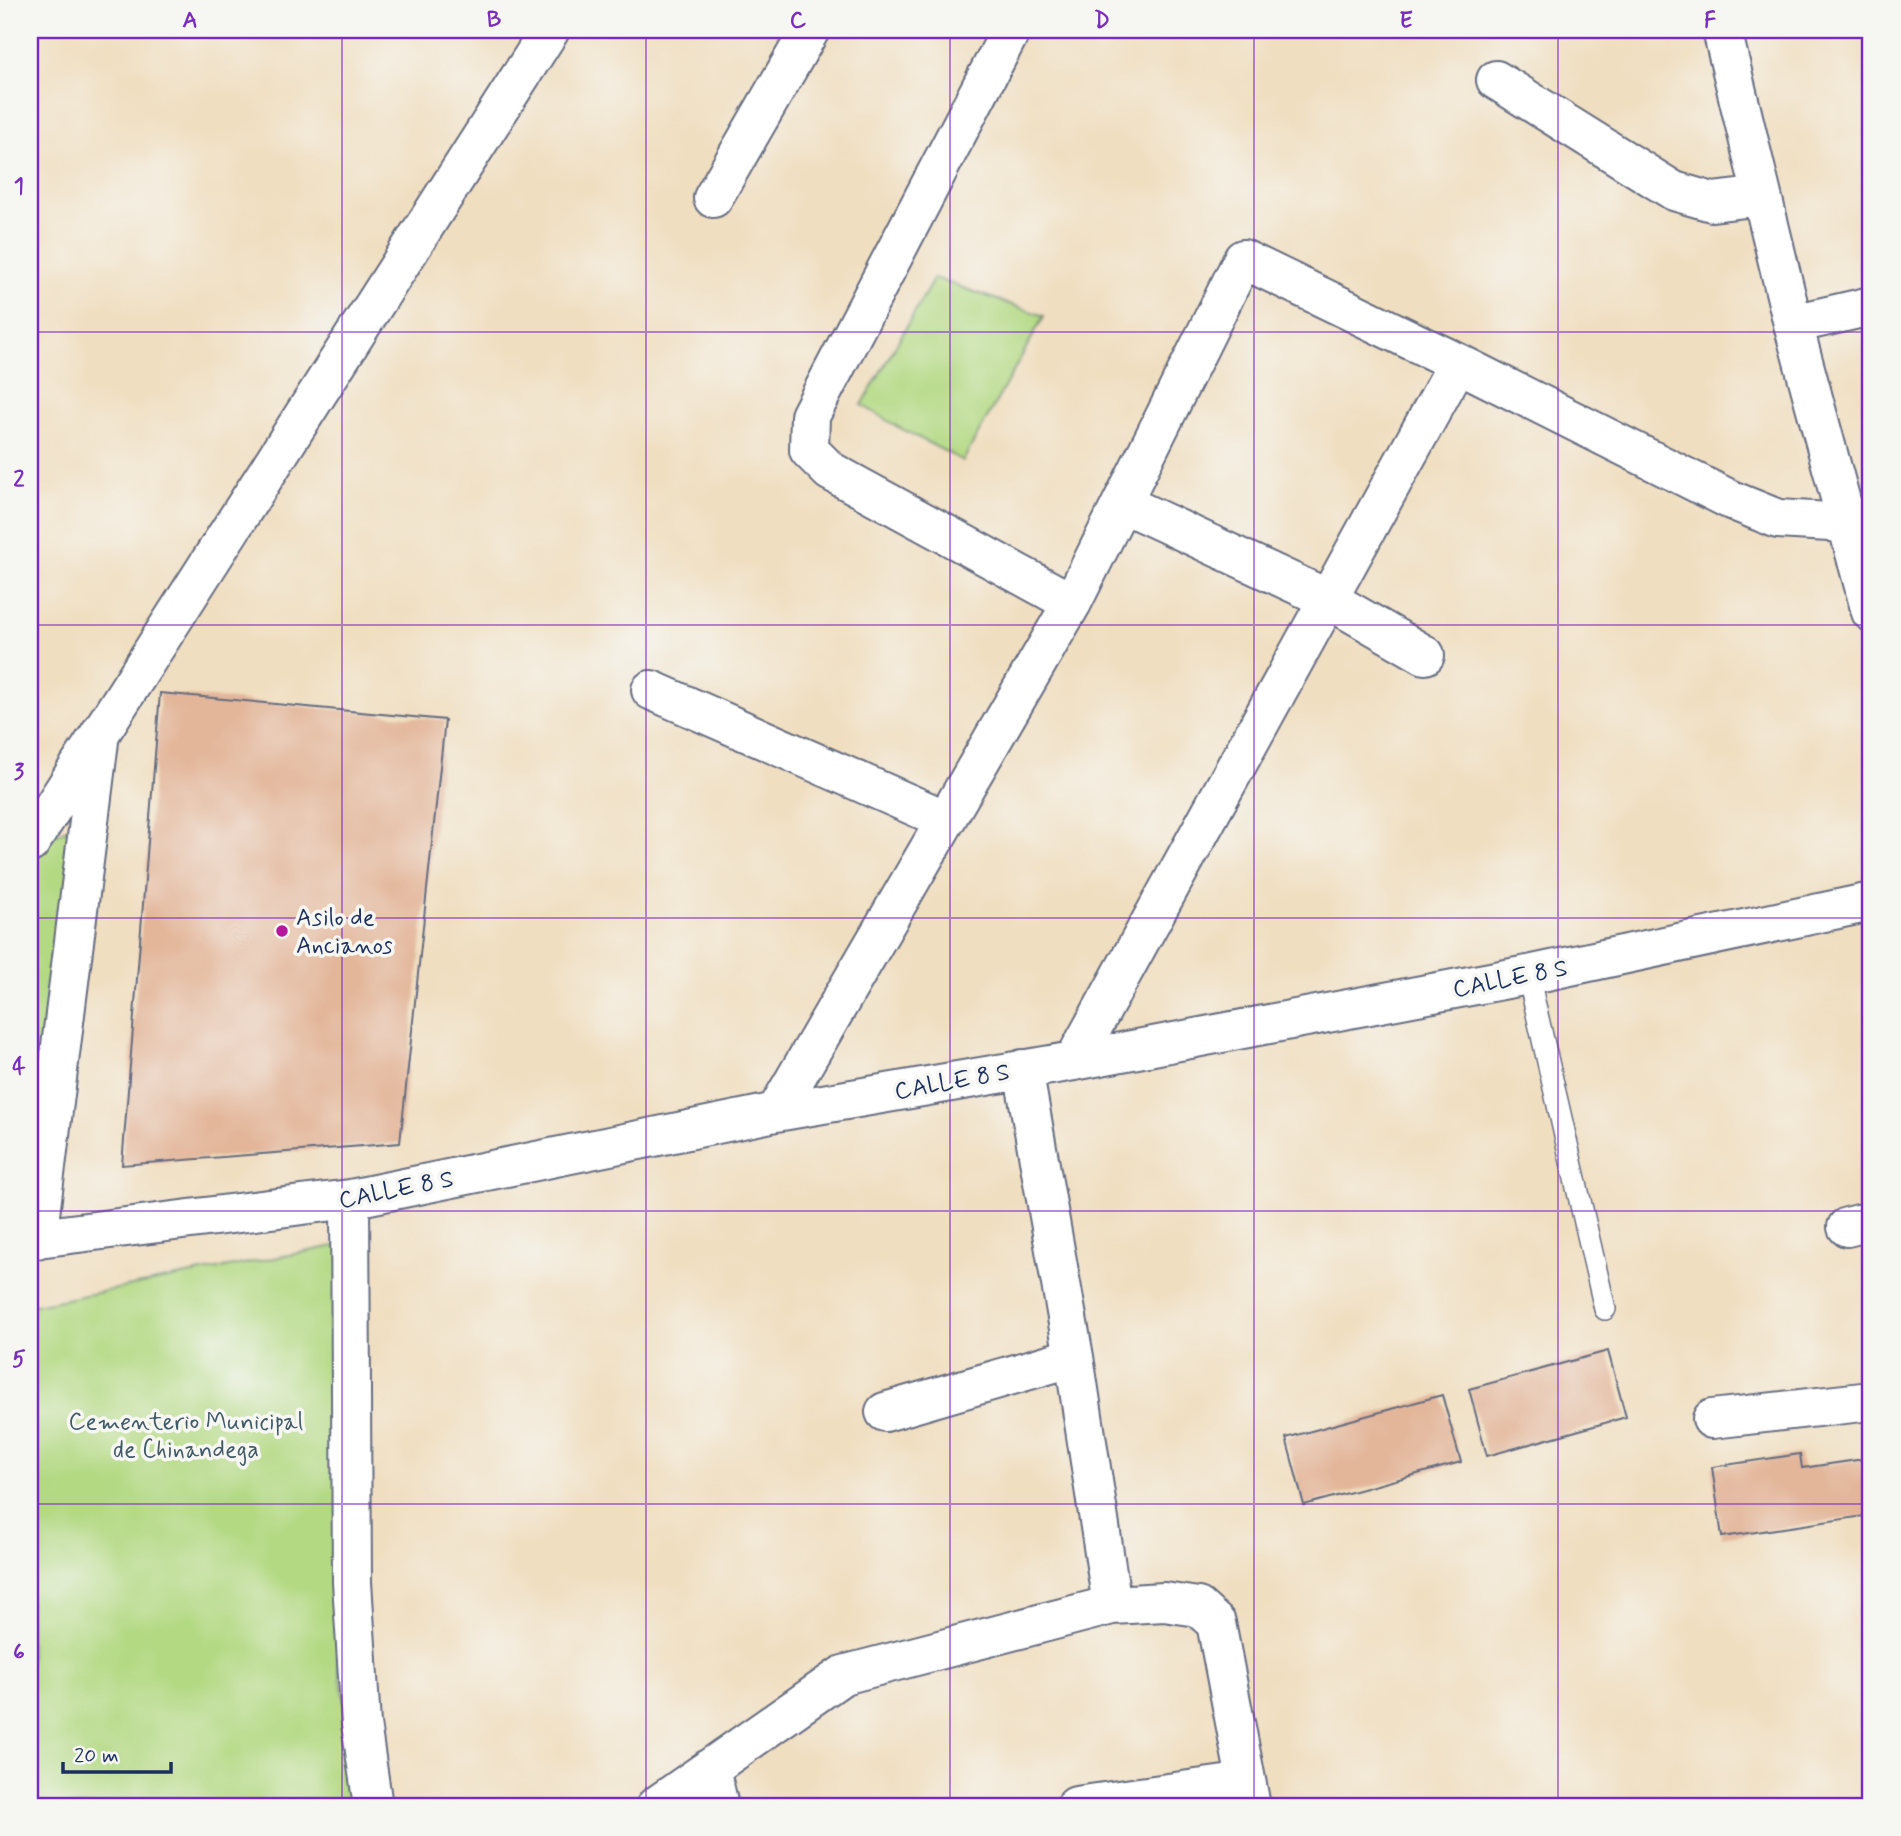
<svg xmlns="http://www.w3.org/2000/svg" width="1901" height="1836" font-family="Mynerve,sans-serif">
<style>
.green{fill:#b3d983;stroke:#678470;stroke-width:2}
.building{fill:#e3b69a}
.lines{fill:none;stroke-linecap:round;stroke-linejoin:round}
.service-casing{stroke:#666c80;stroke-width:24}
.minor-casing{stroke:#666c80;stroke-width:42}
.service{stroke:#fff;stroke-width:21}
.minor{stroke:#fff;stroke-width:38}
.grid{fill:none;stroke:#7b2cbf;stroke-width:2;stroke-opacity:0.55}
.poi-dot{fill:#b5179e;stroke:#f6f6f2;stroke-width:2.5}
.labels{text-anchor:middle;stroke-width:7;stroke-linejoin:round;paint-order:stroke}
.poi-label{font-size:24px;fill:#1b2f5e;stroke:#f6f6f2;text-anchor:start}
.street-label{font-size:24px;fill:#1b2f5e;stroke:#f6f6f2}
.park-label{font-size:24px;fill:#415a67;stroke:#f6f6f2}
.neatline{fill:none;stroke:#7b2cbf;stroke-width:2.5}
.grid-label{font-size:23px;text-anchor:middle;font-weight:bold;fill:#7b2cbf}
</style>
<rect width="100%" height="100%" fill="#f6f6f2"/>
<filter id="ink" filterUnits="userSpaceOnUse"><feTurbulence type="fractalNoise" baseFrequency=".0143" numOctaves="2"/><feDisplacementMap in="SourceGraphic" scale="14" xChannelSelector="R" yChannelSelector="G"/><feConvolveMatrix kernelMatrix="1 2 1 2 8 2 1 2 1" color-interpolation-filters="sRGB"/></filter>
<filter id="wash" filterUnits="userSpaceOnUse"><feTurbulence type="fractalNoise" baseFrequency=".00686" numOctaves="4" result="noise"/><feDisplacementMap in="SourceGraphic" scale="28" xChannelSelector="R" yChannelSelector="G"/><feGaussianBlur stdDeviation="1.57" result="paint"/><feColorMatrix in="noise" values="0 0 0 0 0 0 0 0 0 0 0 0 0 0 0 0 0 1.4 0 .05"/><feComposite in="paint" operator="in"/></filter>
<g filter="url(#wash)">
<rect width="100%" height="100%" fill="#f0dec0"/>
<path class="green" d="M934,278L1044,316L963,461L896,426L862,405Z
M75,825L30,1183V866L50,837Z
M345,1244L338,1664L364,1806H30V1306Z"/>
<g id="blocks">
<path class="building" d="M160,693L445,720L400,1143L122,1165Z
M1608,1351L1626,1417L1487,1456L1469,1389Z
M1442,1395L1461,1462L1304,1505L1286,1438Z
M1800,1454L1802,1468L1871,1458V1515L1722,1537L1712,1467Z"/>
</g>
</g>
<g filter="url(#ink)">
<use href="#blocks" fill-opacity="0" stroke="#666c80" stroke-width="2"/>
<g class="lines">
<defs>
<path id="service" d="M1528,975L1605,1309"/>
<path id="minor" d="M1011,30L810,416L809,450L830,471L1072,603
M1722,30L1793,324L1871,612
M1496,80L1674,191L1712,202L1762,196
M713,198L810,30
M1793,324L1871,306
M1122,503L1328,599L1425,655
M651,690L946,820
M30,843L550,30
M1074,1061L1458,363
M1023,1069L1074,1357L1112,1605
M776,1112L1072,603L1243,259L1458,363L1731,500L1778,519L1847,523
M350,1199L352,1582L361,1724L373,1806
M1847,1227L1871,1221
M30,1239L350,1199L776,1112L1074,1061L1528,975L1871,902
M37,1239L99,741
M885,1412L1074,1357
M1712,1419L1871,1401
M710,1768L719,1806
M656,1806L843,1675L1112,1605L1164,1602L1198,1607L1216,1623L1251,1806
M1076,1806L1246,1782"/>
</defs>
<use href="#service" class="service-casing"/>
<use href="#minor" class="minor-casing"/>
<use href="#service" class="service"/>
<use href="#minor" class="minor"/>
</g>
</g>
<path class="grid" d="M342,30V1806M646,30V1806M950,30V1806M1254,30V1806M1558,30V1806M30,332H1871M30,625H1871M30,918H1871M30,1211H1871M30,1504H1871"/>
<circle class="poi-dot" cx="282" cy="931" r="7"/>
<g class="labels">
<g class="poi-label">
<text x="296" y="925">Asilo de<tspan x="296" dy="28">Ancianos</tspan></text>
</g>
<g class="street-label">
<text transform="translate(1510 978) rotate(-11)" y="8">CALLE 8 S</text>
<text transform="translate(952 1081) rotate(-10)" y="8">CALLE 8 S</text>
<text transform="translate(396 1189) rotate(-11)" y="8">CALLE 8 S</text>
</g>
<g class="park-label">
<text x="186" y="1429">Cementerio Municipal<tspan x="186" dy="28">de Chinandega</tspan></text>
</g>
</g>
<rect width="1901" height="1836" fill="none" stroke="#f6f6f2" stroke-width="77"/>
<path d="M63 1762v10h108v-10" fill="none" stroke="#1b2f5e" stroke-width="3.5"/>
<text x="74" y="1762" font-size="21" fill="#1b2f5e" stroke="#f6f6f2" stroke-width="5" paint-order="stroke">20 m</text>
<rect x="38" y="38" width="1824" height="1760" class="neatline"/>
<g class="grid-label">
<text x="190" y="27">A</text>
<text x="494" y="27">B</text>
<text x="798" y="27">C</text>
<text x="1102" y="27">D</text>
<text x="1406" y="27">E</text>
<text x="1710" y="27">F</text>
<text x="19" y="193">1</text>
<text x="19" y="486">2</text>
<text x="19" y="779">3</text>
<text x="19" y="1073">4</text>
<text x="19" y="1366">5</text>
<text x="19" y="1659">6</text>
</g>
</svg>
